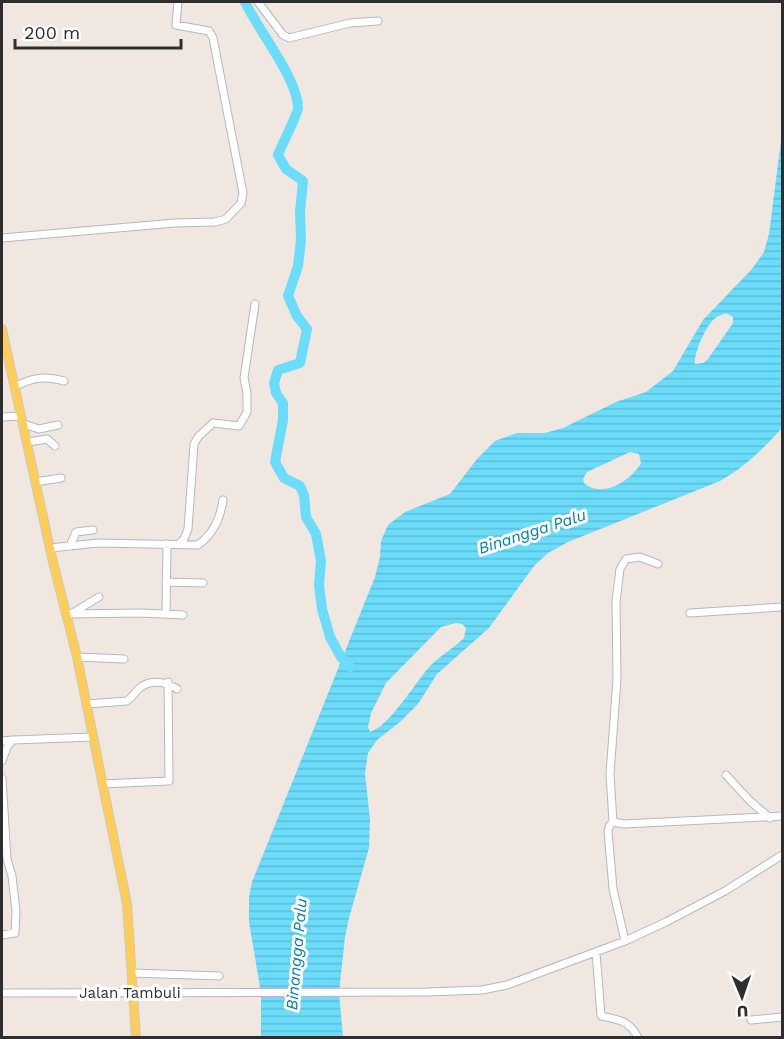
<svg xmlns="http://www.w3.org/2000/svg" width="784" height="1039" font-family="'Work Sans',sans-serif">
<style>
.water{fill:url(#water-rules);fill-rule:evenodd}
.lines{fill:none;stroke-linecap:round;stroke-linejoin:round}
.river{stroke:#6bdcfa;stroke-width:10}
.minor-casing{stroke:#b4b7c2;stroke-width:9}
.major-casing{stroke:#c9c9c9;stroke-width:10}
.minor{stroke:#fff;stroke-width:7}
.major{stroke:#fdcd57;stroke-width:8}
.labels{text-anchor:middle;stroke-width:6;stroke-linejoin:round;paint-order:stroke}
.street-label{font-size:15px;fill:#2e2e2e;stroke:#fff}
.water-label{font-size:16px;font-style:italic;fill:#017daf;stroke:#fff}
</style>
<defs>
<pattern id="water-rules" width="6" height="5" patternUnits="userSpaceOnUse" patternTransform="scale(1.5)"><rect width="6" height="5" fill="#6bdcfa"/><path d="M0 2.5h6" fill="none" stroke="#5dbdd7"/></pattern>
</defs>
<rect width="100%" height="100%" fill="#f0e8e0"/>
<path class="water" d="M782,133V428C763,449 745,467 720,481L568,542L548,553L534,566L489,628L437,674L418,704L400,722L377,740L368,753L365,773L370,820L369,848L349,918L345,937L339,992L343,1037L261,1038V993L249,922V897L252,882L375,577L380,557L381,541L388,525L405,512L450,494L477,459L495,441L517,433H545L563,428L616,402L646,392L673,371L703,320L752,269L764,252L769,234ZM726,313L733,317V323L708,359L703,363L695,364C693,354 706,327 713,320C717,316 722,315 726,313ZM630,452L639,454L641,463C631,481 602,499 584,483L583,479L587,472ZM456,623L462,624L466,628L464,638C454,648 441,655 431,665C415,682 391,725 370,732L368,727L371,713L386,683L441,627Z"/>
<g class="lines">
<path class="river" d="M245,2C258,30 298,79 298,108C298,114 281,146 278,155L286,169L303,181L300,212L301,240L298,266L288,296L297,316L307,329L300,363L278,370L274,383L276,393L283,403V420L275,462L284,478L300,486L304,495L306,517L316,534L321,561L319,585L322,609L330,637L341,657L350,667"/>
<defs>
<path id="minor" d="M258,2L283,35L289,38L350,23L378,21
M2,238L175,223L215,222L226,219L241,203L243,193L213,38L209,31L176,25L178,2
M15,387C32,377 45,376 64,381
M2,417L21,416
M24,424L39,429L58,425
M28,442L47,439L55,446
M35,482L61,478
M179,544L184,539L188,529L194,444L198,437L213,423L239,426L247,412V393L244,378L255,304
M70,546L76,532L93,530
M50,548L98,543L198,545C214,533 220,519 223,500
M166,582L203,583
M690,613L782,607
M66,614L142,613L183,615
M71,614L99,597
M166,614L167,544
M77,657L124,659
M86,704L127,701C133,697 135,691 141,687C151,679 167,682 177,689
M2,741L13,740
M2,761L7,747L13,740L93,737
M726,775L750,801L770,818
M2,778L7,859L12,876L16,911L15,933L2,935
M102,784L169,781L168,682
M613,822L624,824L782,816
M625,941L613,889L608,831L610,825L613,822L610,774L617,679L616,602L620,569L626,559L640,557L658,564
M596,952L601,1016C617,1019 631,1021 638,1038
M132,973L219,976
M2,993L427,992L482,990L507,985L625,941L666,922L725,891L782,855
M751,1020L782,1017"/>
<path id="major" d="M2,329L52,558L77,657L127,904L136,1038"/>
</defs>
<use href="#minor" class="minor-casing"/>
<use href="#major" class="major-casing"/>
<use href="#minor" class="minor"/>
<use href="#major" class="major"/>
</g>
<g class="labels">
<g class="street-label">
<text x="130" y="998">Jalan Tambuli</text>
</g>
<g class="water-label">
<text transform="translate(532 531) rotate(-18)" y="6">Binangga Palu</text>
<text transform="translate(296 954) rotate(-85)" y="6">Binangga Palu</text>
</g>
</g>
<rect width="784" height="1039" fill="none" stroke="#2e2e2e" stroke-width="6"/>
<g transform="translate(742 997) rotate(178)" stroke="#ffffff" stroke-width="4.5" paint-order="stroke">
<path d="M0-4.5L10 22L0 15L-10 22Z" fill="#2e2e2e"/>
<text y="-9" font-size="16" font-weight="bold" text-anchor="middle" fill="#2e2e2e">U</text>
</g>
<path d="M15 39v9h166v-9" fill="none" stroke="#2e2e2e" stroke-width="3"/>
<text x="24" y="39" font-size="18" fill="#2e2e2e" stroke="#ffffff" stroke-width="4.5" paint-order="stroke">200 m</text>
</svg>
